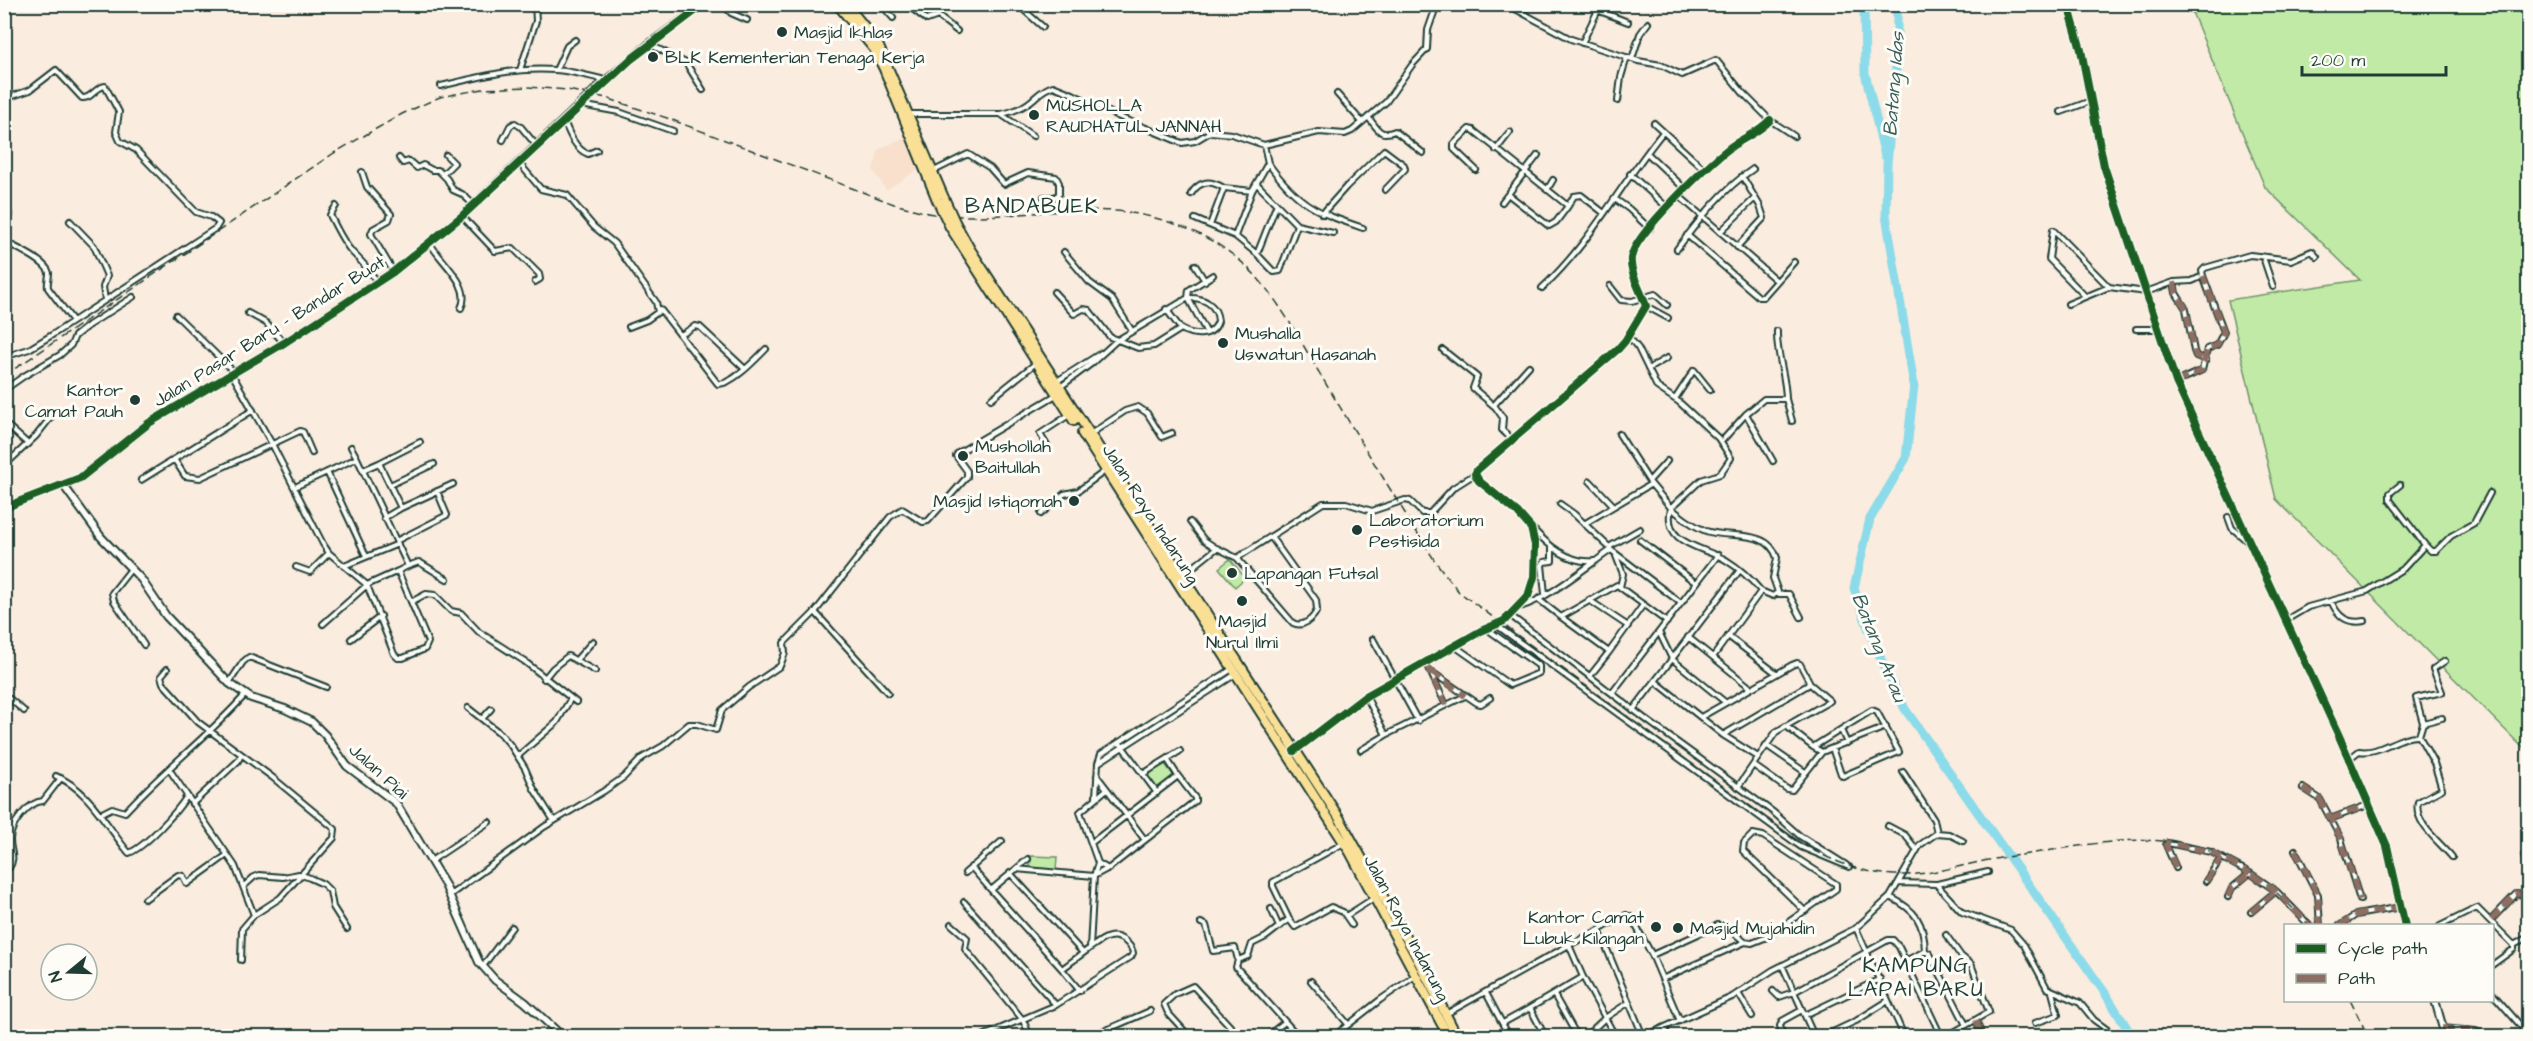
<svg xmlns="http://www.w3.org/2000/svg" width="2533" height="1041" font-family="'Architects Daughter',sans-serif">
<style>
.built{fill:#f8e0cc}
.green{fill:#c1eaa6;stroke:#70946d;stroke-width:1.5}
.lines{fill:none;stroke-linecap:round;stroke-linejoin:round}
.river{stroke:#8cdbea;stroke-width:9}
.street-casing{stroke:#1f3d34;stroke-width:8}
.secondary-casing{stroke:#1f3d34;stroke-width:10}
.highway-casing{stroke:#1f3d34;stroke-width:12}
.street{stroke:#fdfcf7;stroke-width:4}
.secondary{stroke:#fdfcf7;stroke-width:6}
.highway{stroke:#f9e096;stroke-width:8}
.rail{stroke:#1f3d34;stroke-width:1.5;stroke-dasharray:9 4.5;stroke-linecap:butt}
.secondary-bridge-casing{stroke:#1f3d34;stroke-width:10;stroke-linecap:butt}
.highway-bridge-casing{stroke:#1f3d34;stroke-width:12;stroke-linecap:butt}
.secondary-bridge{stroke:#fdfcf7;stroke-width:6}
.highway-bridge{stroke:#f9e096;stroke-width:8}
.quiet{stroke:#8d6e63;stroke-width:6;stroke-dasharray:12 6;stroke-linecap:butt}
.cycleway-casing{stroke:#fdfcf7;stroke-width:11}
.cycleway{stroke:#1b5e20;stroke-width:8}
.poi-dot{fill:#1f3d34;stroke:#fdfcf7;stroke-width:2}
.labels{text-anchor:middle;stroke-width:6;stroke-linejoin:round;paint-order:stroke}
.poi-label{font-size:18px;fill:#1f3d34;stroke:#fdfcf7;text-anchor:start}
.street-label{font-size:18px;fill:#1f3d34;stroke:#fdfcf7}
.water-label{font-size:20px;font-style:italic;fill:#355d58;stroke:#fdfcf7}
.quarter-label{font-size:21px;letter-spacing:1.5px;fill:#1f3d34;stroke:#fdfcf7}
</style>
<rect width="100%" height="100%" fill="#faecde"/>
<filter id="ink" filterUnits="userSpaceOnUse"><feTurbulence type="fractalNoise" baseFrequency=".0167" numOctaves="2"/><feDisplacementMap in="SourceGraphic" scale="12" xChannelSelector="R" yChannelSelector="G"/><feConvolveMatrix kernelMatrix="1 2 1 2 8 2 1 2 1" color-interpolation-filters="sRGB"/></filter>
<g filter="url(#ink)">
<path class="built" d="M908,136L922,171L917,170L886,190L873,170L879,149Z"/>
<path class="green" d="M2189,5H2528V753L2276,499L2228,300L2360,280L2265,187Z
M1230,559L1245,578L1235,587L1219,568Z
M1164,763L1174,776L1157,790L1147,776Z
M1031,856L1057,857L1056,870L1030,868Z"/>
<g class="lines">
<path class="river" d="M1864,4L1865,73L1885,156
M1897,4V57L1887,164L1886,215L1914,385L1906,458L1870,519L1854,588L1874,644L1905,709L2105,993L2132,1036"/>
<defs>
<path id="street" d="M723,4L731,13L747,20
M881,4L893,18
M906,4L927,20L938,16L957,31
M1017,4L1043,27
M1506,4L1571,39L1638,61L1661,65L1682,75L1716,60L1743,93L1770,120L1794,136
M1597,10L1628,22
M1582,43L1601,4
M649,44L686,63L703,90
M1632,59L1640,34L1648,23
M520,70L536,21L535,4
M556,70L567,46L575,40
M441,86C479,77 515,67 555,70C571,71 589,76 605,80
M1337,94L1362,122
M4,99L30,90L56,70L82,98C92,99 95,87 105,86L119,112L116,132L120,141L136,150L196,212L211,217L219,223L216,228L52,335L29,349L4,357
M1618,101L1621,77L1627,57
M581,105L619,112L673,131
M2061,112L2091,101
M909,114H1001C1012,112 1024,107 1032,100C1039,94 1043,89 1053,86L1073,94L1117,116L1182,143L1195,141L1210,132L1232,134L1264,145L1319,132L1345,134L1352,131L1386,102L1412,65L1427,49L1428,30L1437,4
M1002,115L1033,136
M1368,117C1379,130 1379,137 1395,131L1423,153
M564,121C569,133 575,149 588,154L597,150
M1654,123L1705,170
M503,140L510,126L515,123L521,127L536,145
M1264,145L1268,163L1252,191L1235,236L1257,254L1276,206
M1496,150L1510,132
M1647,153L1685,189
M399,158L403,163L409,161L417,168L423,165L432,170H438L447,179L453,190L462,194L474,205
M519,163L541,189L567,195L594,227L614,243L656,302L658,312L647,320L629,327
M1268,163C1298,205 1316,212 1363,228
M1476,170L1454,149V144L1469,129L1473,130L1568,206L1574,196L1581,195L1604,213
M934,171L968,154L990,168L1004,184L1028,173L1056,177L1059,183V194L1055,197H1044
M362,172L367,187L391,214L389,220L373,229L371,234L393,271
M443,174L454,163L446,155
M1630,174L1668,208
M1257,184L1297,225L1333,233
M1224,188L1252,191
M1547,190L1553,180
M1191,194C1200,180 1210,180 1224,188L1210,225
M1509,195L1549,226L1556,222L1568,206
M1679,196L1777,281
M1615,199L1629,209L1650,229
M1502,202L1538,155
M336,206L330,215C336,227 343,242 352,252C362,262 370,270 377,282
M1322,214L1346,187L1384,150L1404,165L1405,169L1385,190
M462,216L495,251L513,248L539,274L540,279L535,282
M1195,219L1235,236
M70,221L94,246L107,276L103,287L105,300
M4,226L9,215L7,206
M1720,232L1755,198
M1687,235L1759,297H1763L1794,262
M4,241C14,247 47,261 49,273C49,278 47,283 48,288L73,321
M430,243C440,262 473,285 461,308
M1737,247L1764,218L1760,206L1742,176
M1677,249C1699,220 1723,189 1753,169
M1064,252L1089,282L1112,299L1132,331
M1257,254L1274,272L1280,271L1297,225
M2263,257L2273,287
M1195,265L1205,281
M2174,282L2176,293L2186,309L2194,351L2196,356L2206,360
M1610,286L1621,300L1632,301L1655,294L1667,305
M1542,288C1591,243 1621,183 1663,132
M1054,292L1074,314L1083,309L1089,310L1110,337L1138,348L1154,346L1181,329L1166,309
M2085,296L2049,259L2053,230L2109,287
M1188,298L1207,333
M2068,304L2109,287L2146,292L2174,282L2192,281L2203,276L2202,271L2205,268L2250,255L2291,260L2312,251L2317,257
M1646,306L1668,318
M660,309L718,384C732,385 756,359 766,349
M248,313L266,323L284,343
M176,315L234,372
M1181,329C1193,336 1213,338 1218,321C1217,305 1204,297 1188,298
M2136,329H2158
M681,335L695,326L700,327L745,369
M1628,336L1638,348L1657,387L1679,402L1718,438L1731,458L1720,474L1701,480L1671,508C1682,517 1693,526 1706,531C1729,539 1768,528 1777,558L1773,578L1778,592L1773,596L1761,591
M1443,350L1477,377L1473,388L1494,406
M1648,369L1667,358
M232,374L272,444L323,544L329,553L367,585L394,654L398,658H403L425,649L428,642L398,571L408,566L407,564L357,458
M1057,381L1101,353
M2176,382L2202,370L2207,349L2217,345L2224,332L2203,276
M1059,388L1091,364L1116,341L1188,298L1189,290L1213,275
M4,390L24,376L60,355L71,345L75,336L89,325L133,297
M991,399L1036,363
M1675,399L1694,370L1710,390
M1786,399L1792,421
M1746,414L1773,461
M9,427L28,444
M1619,434L1649,481
M1089,435L1125,411L1138,407L1147,413L1162,437L1172,433
M1513,440L1502,430L1503,418L1494,405L1529,366
M1721,442L1746,414L1764,399H1786C1786,376 1776,354 1777,331
M1048,447L1040,434L1069,415
M174,459L185,476L200,478L300,431L303,432L312,453
M4,466L36,436L51,417
M363,470L379,463
M327,472L366,556
M141,480L253,410
M1590,481L1614,506
M1651,484L1671,508C1662,545 1702,546 1726,560C1739,568 1751,579 1761,591L1713,657
M390,485L434,464
M2400,485L2390,493V500L2425,545
M295,487L357,458L351,447
M1560,504L1574,514L1609,547
M401,508L453,484
M1041,514L1064,494L1078,491L1105,471
M2228,517L2232,528L2247,541
M384,518L401,508L379,463L420,442
M1190,522L1204,540L1216,548
M1584,524L1651,484L1649,481L1667,461
M1532,528C1548,545 1569,564 1594,561
M1640,540L1696,583
M396,541L447,515L437,491
M1611,550L1681,603
M1616,556L1623,574L1620,587
M1237,558L1293,623C1303,628 1313,619 1317,610L1316,600L1271,537
M344,566L398,544
M408,566L419,562L447,579
M296,567L310,572L329,553
M131,569L112,593L114,601L144,645
M1182,576L1217,548L1237,558L1323,503H1346L1372,511L1405,500L1410,501L1422,513H1430L1453,488L1475,474
M1545,594L1542,565L1544,562L1552,561V548
M1777,594H1789L1801,617
M1538,599L1561,617L1617,585L1667,622
M1589,600L1628,626
M2331,601C2338,617 2347,624 2365,621
M411,602L426,594L435,595L451,611L461,613L479,632L524,661L576,702
M1520,607C1548,599 1586,567 1611,550L1609,547L1640,529
M815,612L888,693
M1511,616L1648,721L1773,812L1800,836L1846,865
M1561,617L1609,652L1643,605
M2286,620L2308,607L2367,591L2404,568L2425,545L2431,551H2436L2451,536L2474,523L2490,493
M323,624L367,585L398,571
M1496,625L1801,847L1849,867
M1659,632L1672,659L1725,702
M1728,636L1776,673
M1688,637L1751,688
M351,639L381,616
M1373,639L1418,721
M1456,647L1510,685L1539,673V666L1487,629
M577,659L593,641
M167,669L161,676L163,683L198,722L272,777L335,829L334,838L280,898L254,915L242,929L241,960
M1429,670L1477,703L1481,704L1490,698
M1430,671L1446,705
M1590,676L1609,652
M544,679L553,668L568,656L595,671
M1655,681L1723,735L1758,757
M229,683L243,662L249,657L326,687
M1612,693L1718,555
M4,694L24,711
M1366,696L1386,735
M468,708L501,734L511,746L525,768L534,789L554,821
M1633,710L1740,570
M1701,717L1792,665L1797,663L1800,664L1809,681L1808,685L1723,735
M482,719L491,709
M2423,723L2442,718
M1786,726L1830,701L1809,683
M1841,730L1847,743
M2419,736L2423,723L2416,698L2442,692L2433,669L2445,661
M1119,742L1157,793
M1766,745L1805,772
M1295,750L1366,696L1481,631L1504,621L1528,596L1534,577L1535,545L1531,528L1517,512L1479,481L1475,474L1477,470L1618,349L1625,341L1646,306C1642,293 1629,272 1631,258C1634,234 1711,162 1732,146C1745,137 1759,132 1770,120
M1361,750L1386,735L1465,696
M1822,752L1813,747L1872,710L1877,712L1899,752L1843,776L1841,774L1832,748
M518,756L557,722L571,698
M1167,759L1180,751
M2349,759L2359,751C2379,755 2398,735 2419,736L2434,763L2442,789L2418,802C2413,823 2441,843 2452,857
M1098,763L1236,674
M1753,765L1776,732L1786,726L1813,747
M169,769L235,866L254,915
M1903,772L1934,820L1937,833
M56,776C90,790 106,826 129,853C145,847 177,812 187,796
M1097,776L1107,789
M1738,787L1753,765L1787,789L1792,790L1822,752L1886,727
M2303,788L2320,799L2341,839L2360,900
M1096,797L1098,763L1101,754L1232,669
M192,804L238,761L241,755
M100,814L112,808L125,812C162,771 208,737 245,695
M2330,819L2368,805
M1888,826L1905,835L1916,849
M1145,840L1107,789L1080,812L1098,863L1108,869L1195,801V798L1178,776
M1091,843L1178,776L1167,759L1143,774
M2295,850L2318,895L2320,926
M2528,851L2524,855L2528,877
M431,861L489,822
M1098,863L1094,876L1107,869
M971,867L991,890
M4,868H9C16,858 10,851 10,840C10,825 28,802 43,801L61,778
M2176,868L2166,845L2168,843L2211,852L2250,873
M1016,869L1094,876L1090,948L1062,969L991,890Z
M1016,869L1028,859
M965,873L1002,841
M1010,873L1083,953
M2206,881L2221,858
M1899,883L1936,884L1962,912L2011,930L2024,945L2047,988L2080,1003L2094,1020L2116,1036
M1937,884L1988,872
M244,886L254,877L259,875L283,877L299,874L310,878L323,884L330,891L333,907L347,929
M450,895L544,827L604,791L624,777L642,758L663,746L689,724H697L716,730L722,710L749,687L780,666L785,653L784,643L815,612L890,517L902,509L923,522L928,521L967,477V471L956,456L958,453L1056,395
M1890,897C1916,910 1924,922 1925,951
M2228,897L2232,888L2250,873L2276,891L2310,926
M145,899L178,875L183,876L187,884L227,855
M964,902L1056,1005L983,1036
M1271,909L1279,927
M2251,912L2276,891
M1346,916L1374,898
M1289,919L1295,927L1331,907L1343,912L1352,925
M2491,920L2516,894L2528,895
M1201,923L1206,925L1213,951L1235,948L1238,960L1248,956L1252,944L1266,937L1289,919L1273,886V882L1344,843
M951,924L967,938L965,949L1023,1020L1030,1036
M2339,926L2356,915L2401,907
M2440,926L2477,908L2514,945
M1856,928L1904,1036
M1946,935L1961,956L1971,964L1989,1012L1947,1036
M1569,945L1599,930
M2514,945L2528,937
M1652,955L1718,925L1725,926L1745,942
M1238,960L1236,967L1298,1036
M1905,961L1925,951L1930,954L1966,1025
M1782,965L1814,1036
M2492,965L2514,949V945
M483,966L512,927
M1062,969L1080,991
M1662,979L1745,942L1752,943L1767,937L1836,889V884L1763,836L1753,834L1744,843L1743,851L1805,911
M1311,981L1348,1024
M1773,991L1779,997L1794,992L1888,940H1893L1899,947L1941,1036
M1486,993L1509,1036
M1738,993L1752,1016
M2492,993L2528,1034
M1554,995L1577,1036
M1056,1005L1131,957L1133,953C1132,947 1129,945 1125,941C1111,931 1102,940 1090,948
M1446,1014L1569,945L1583,977L1615,1036
M1805,1015L1880,979
M1976,1020L1982,1036
M1503,1023L1530,1008
M2035,1023L2058,1015L2052,992
M1665,1028L1668,1036
M1841,1028L1845,1036
M2442,1028L2476,1031L2486,1036
M1106,1030L1150,1011
M1091,1036L1106,1030L1109,1036
M1189,1036L1168,1013L1164,1004L1175,994L1193,986L1239,1036
M1267,1036L1285,1022
M1334,1036L1380,1000L1415,976
M1545,1036L1530,1008L1583,977
M1586,1036L1605,1018L1628,1003
M1643,1036L1599,930L1626,915L1631,917L1652,955L1680,1021
M1645,1036L1732,997L1773,970L1856,928L1890,897L1920,845L1937,833L1949,834L1963,841
M1783,1036L1780,1026L1782,1021L1802,1010
M1824,1036L1856,1021L1888,1001"/>
<path id="secondary" d="M2068,4L2081,50L2104,166L2176,382L2339,736L2387,846L2405,926
M598,87L649,44L704,4
M64,486L101,537L141,579L166,616L229,683L251,698L285,709L312,722L325,735L347,766L396,803L445,885L479,962L495,980L525,1002L562,1036
M4,509L18,502L80,478L149,423L284,343L393,272L462,216L584,101
M2435,1000L2445,1036"/>
<path id="highway" d="M837,4L874,49L884,69L937,200
M846,4L877,42L945,200
M956,224L970,249L1340,819L1411,947L1457,1036
M950,227L1074,421
M1082,433L1350,852L1448,1036"/>
</defs>
<use href="#street" class="street-casing"/>
<use href="#secondary" class="secondary-casing"/>
<use href="#highway" class="highway-casing"/>
<use href="#street" class="street"/>
<use href="#secondary" class="secondary"/>
<use href="#highway" class="highway"/>
<path class="rail" d="M4,376L334,153L402,114L440,97L483,89L528,87L568,90L606,98L667,118L894,204C907,207 921,212 934,214C994,221 1055,207 1115,211C1155,214 1201,230 1233,255C1273,285 1298,338 1323,379C1360,440 1397,501 1435,561L1459,592L1796,841C1826,858 1858,873 1894,875C1924,876 1951,868 1979,862C2001,857 2024,855 2047,851C2114,840 2175,829 2238,864C2266,880 2288,903 2310,926
M2350,1000L2368,1036"/>
<defs>
<path id="secondary-bridge" d="M584,101L598,87"/>
<path id="highway-bridge" d="M937,200L950,227
M945,200L956,224"/>
</defs>
<use href="#secondary-bridge" class="secondary-bridge-casing"/>
<use href="#highway-bridge" class="highway-bridge-casing"/>
<use href="#secondary-bridge" class="secondary-bridge"/>
<use href="#highway-bridge" class="highway-bridge"/>
<path class="quiet" d="M2174,282L2176,293L2186,309L2194,351L2196,356L2206,360
M2176,382L2202,370L2207,349L2217,345L2224,332L2203,276
M1426,664L1446,705
M1431,671L1465,696
M2303,788L2320,799L2341,839L2360,900
M2330,819L2368,805
M2295,850L2318,895L2320,926
M2176,868L2166,845L2168,843L2211,852L2250,873
M2206,881L2221,858
M2228,897L2232,888L2250,873L2276,891L2310,926
M2251,912L2276,891
M2491,920L2516,894L2528,895
M2339,926L2356,915L2401,907
M1976,1020L1982,1036
M2442,1028L2476,1031L2486,1036"/>
<defs>
<path id="cycleway" d="M2068,4L2081,50L2104,166L2176,382L2339,736L2387,846L2405,926
M4,509L18,502L80,478L149,423L284,343L393,272L462,216L630,60L704,4
M1294,751L1366,696L1481,631L1504,621L1528,596L1534,577L1535,545L1531,528L1517,512L1479,481L1475,474L1477,470L1618,349L1625,341L1646,306C1642,293 1629,272 1631,258C1634,234 1711,162 1732,146C1745,137 1759,132 1770,120"/>
</defs>
<use href="#cycleway" class="cycleway-casing"/>
<use href="#cycleway" class="cycleway"/>
</g>
</g>
<g class="poi-dot">
<circle cx="782" cy="32" r="6"/>
<circle cx="653" cy="57" r="6"/>
<circle cx="1034" cy="115" r="6"/>
<circle cx="1223" cy="343" r="6"/>
<circle cx="135" cy="400" r="6"/>
<circle cx="963" cy="456" r="6"/>
<circle cx="1074" cy="501" r="6"/>
<circle cx="1357" cy="530" r="6"/>
<circle cx="1232" cy="573" r="6"/>
<circle cx="1242" cy="601" r="6"/>
<circle cx="1656" cy="927" r="6"/>
<circle cx="1678" cy="928" r="6"/>
</g>
<g class="labels">
<g class="poi-label">
<text x="794" y="38">Masjid Ikhlas</text>
<text x="665" y="63">BLK Kementerian Tenaga Kerja</text>
<text x="1046" y="111">MUSHOLLA<tspan x="1046" dy="21">RAUDHATUL JANNAH</tspan></text>
<text x="1235" y="339">Mushalla<tspan x="1235" dy="21">Uswatun Hasanah</tspan></text>
<text x="123" y="396" text-anchor="end">Kantor<tspan x="123" dy="21">Camat Pauh</tspan></text>
<text x="975" y="452">Mushollah<tspan x="975" dy="21">Baitullah</tspan></text>
<text x="1062" y="507" text-anchor="end">Masjid Istiqomah</text>
<text x="1369" y="526">Laboratorium<tspan x="1369" dy="21">Pestisida</tspan></text>
<text x="1244" y="579">Lapangan Futsal</text>
<text x="1242" y="627" text-anchor="middle">Masjid<tspan x="1242" dy="21">Nurul Ilmi</tspan></text>
<text x="1644" y="923" text-anchor="end">Kantor Camat<tspan x="1644" dy="21">Lubuk Kilangan</tspan></text>
<text x="1690" y="934">Masjid Mujahidin</text>
</g>
<g class="street-label">
<text transform="translate(269 331) rotate(-32)" y="6">Jalan Pasar Baru - Bandar Buat</text>
<text transform="translate(1151 514) rotate(57)" y="6">Jalan Raya Indarung</text>
<text transform="translate(379 771) rotate(42)" y="6">Jalan Piai</text>
<text transform="translate(1407 928) rotate(62)" y="6">Jalan Raya Indarung</text>
</g>
<g class="water-label">
<text transform="translate(1893 84) rotate(-86)" y="7">Batang Idas</text>
<text transform="translate(1880 647) rotate(68)" y="7">Batang Arau</text>
</g>
<g class="quarter-label">
<text x="1032" y="213">BANDABUEK</text>
<text x="1916" y="972">KAMPUNG<tspan x="1916" dy="24">LAPAI BARU</tspan></text>
</g>
</g>
<rect width="2533" height="1041" fill="none" stroke="#fdfcf7" stroke-width="24"/>
<rect x="12" y="12" width="2509" height="1017" fill="none" stroke="#1f3d34" stroke-width="2" filter="url(#ink)"/>
<rect x="2284" y="924" width="210" height="78" fill="#fdfcf7" stroke="#a4b0a9" stroke-width="1.5"/>
<rect x="2296" y="944" width="30" height="9" fill="#1b5e20" stroke="#a4b0a9" stroke-width="1.5"/>
<text x="2338" y="954" font-size="18" fill="#1f3d34">Cycle path</text>
<rect x="2296" y="974" width="30" height="9" fill="#8d6e63" stroke="#a4b0a9" stroke-width="1.5"/>
<text x="2338" y="984" font-size="18" fill="#1f3d34">Path</text>
<g transform="translate(69 972) rotate(251)"><circle r="28" fill="#fdfcf7" stroke="#a4b0a9" stroke-width="1.5"/>
<path d="M0-4.5L10 22L0 15L-10 22Z" fill="#1f3d34"/>
<text y="-9" font-size="16" font-weight="bold" text-anchor="middle" fill="#1f3d34">N</text>
</g>
<path d="M2302 66v9h144v-9" fill="none" stroke="#1f3d34" stroke-width="3"/>
<text x="2311" y="66" font-size="18" fill="#1f3d34" stroke="#fdfcf7" stroke-width="4.5" paint-order="stroke">200 m</text>
</svg>
